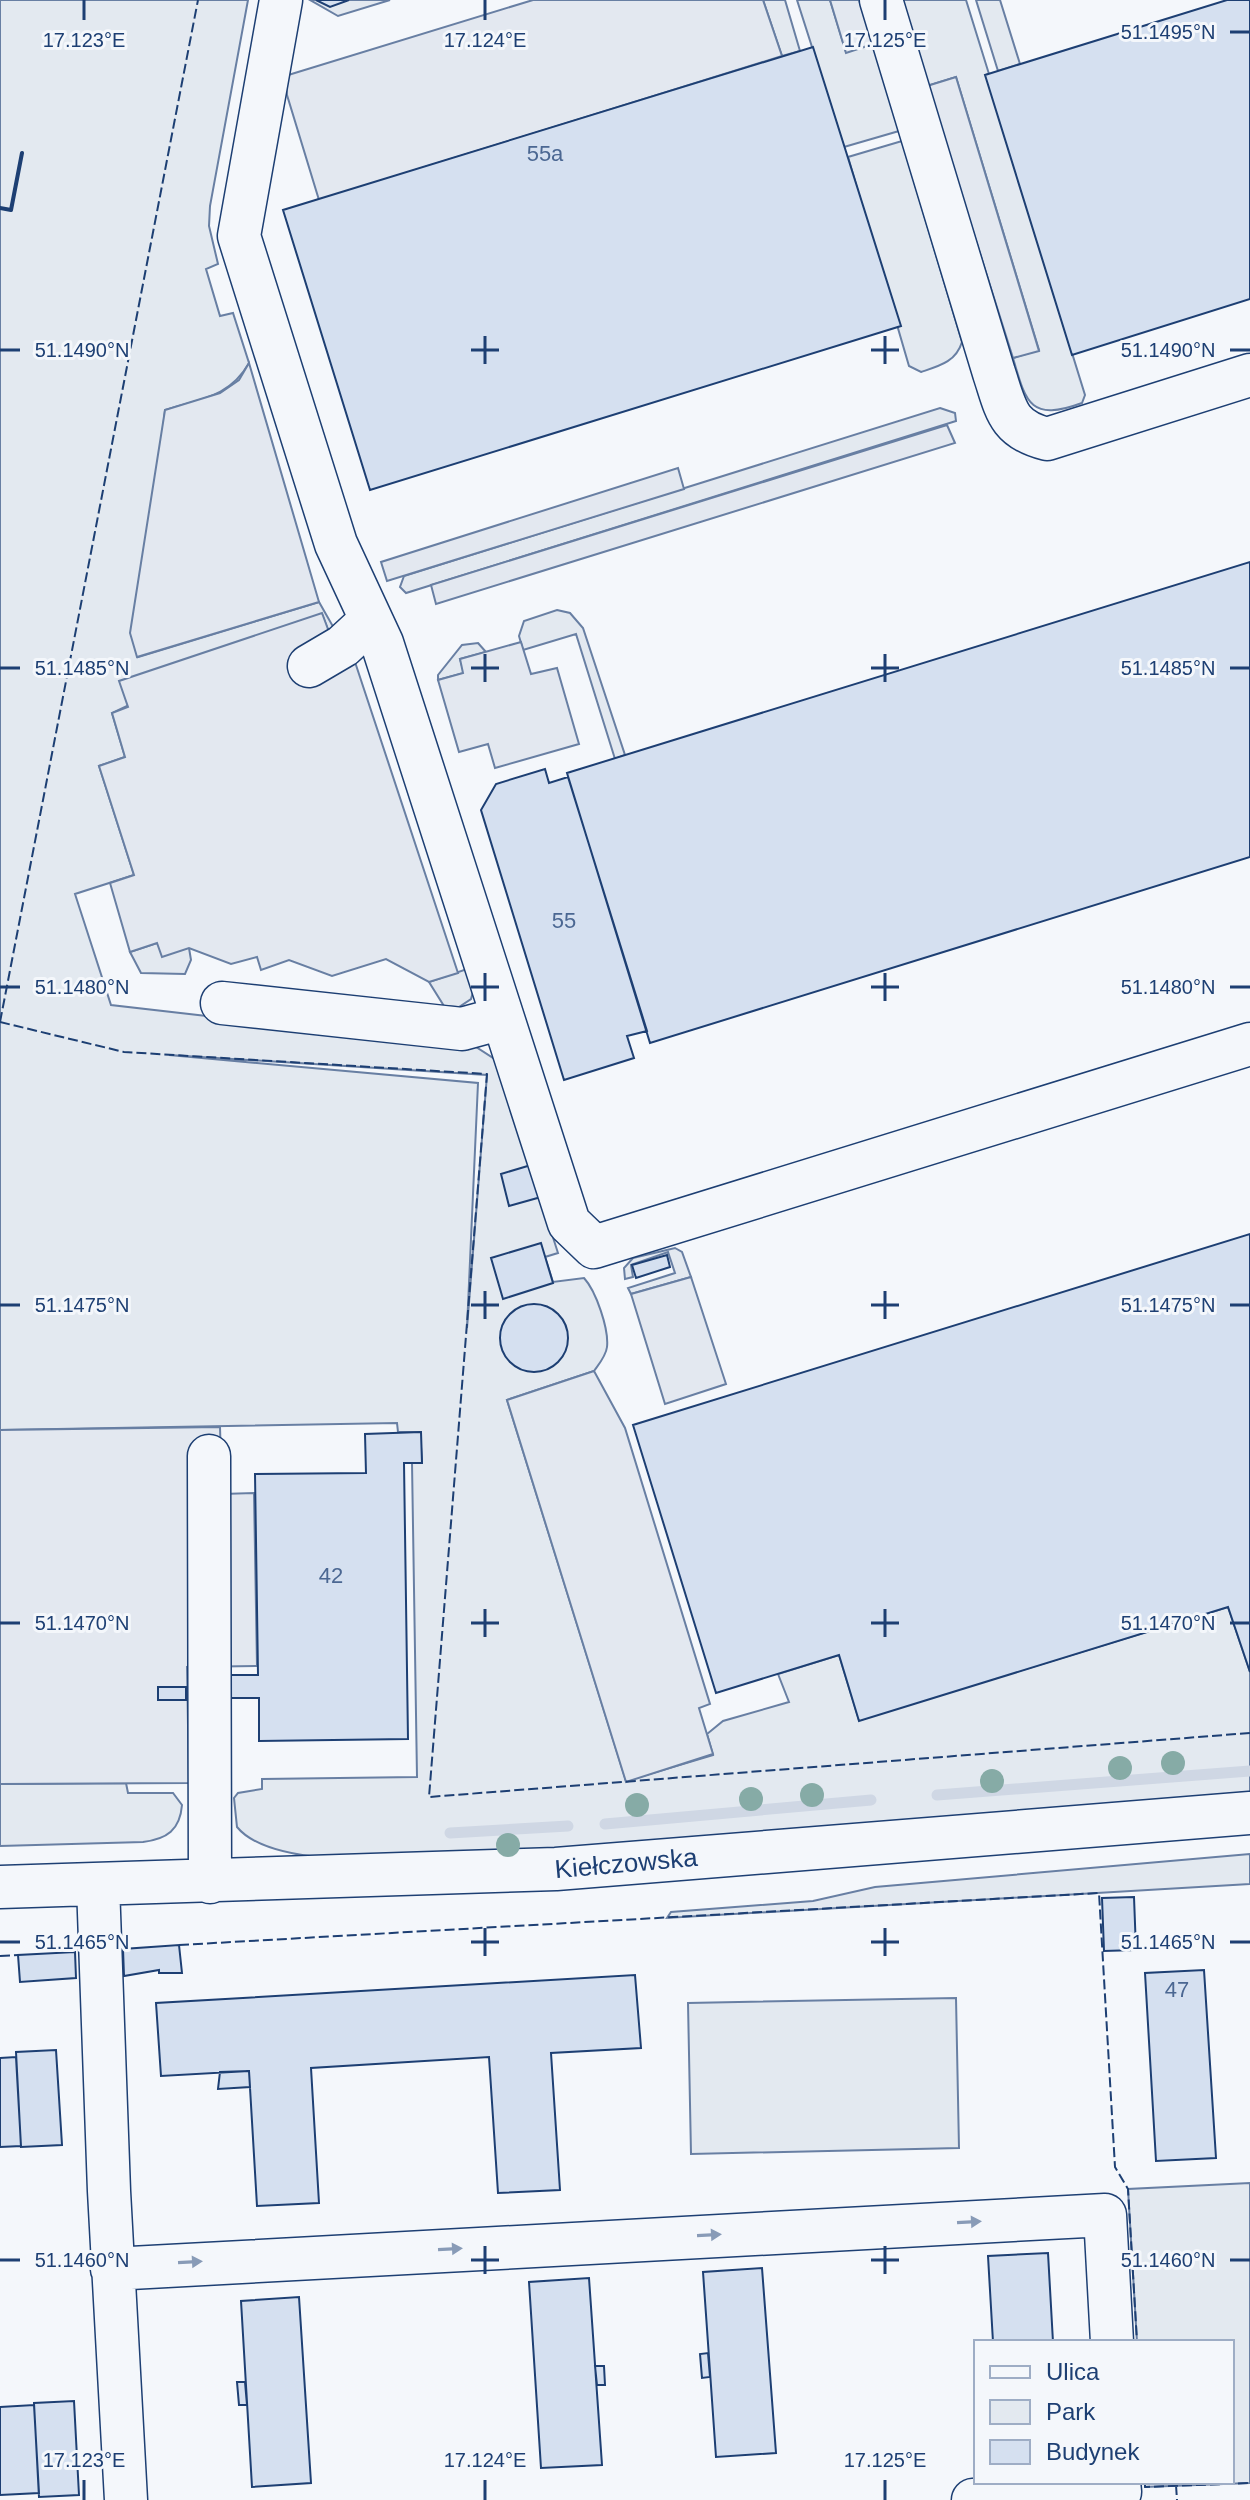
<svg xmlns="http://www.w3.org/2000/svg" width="1250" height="2500" font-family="Helvetica,sans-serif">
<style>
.green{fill:#e3e9f0;stroke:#687fa3;stroke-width:2;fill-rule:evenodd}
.parking{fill:#e3e8f0;stroke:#687fa3;stroke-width:2}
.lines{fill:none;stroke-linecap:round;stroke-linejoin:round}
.stream{stroke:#cfd7e4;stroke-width:11}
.building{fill:#d5e0f0;stroke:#1d3f73;stroke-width:2}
.minor-casing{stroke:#1d3f73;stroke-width:45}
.minor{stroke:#f4f7fb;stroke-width:42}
.fence{stroke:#1d3f73;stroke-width:2;stroke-dasharray:10 4;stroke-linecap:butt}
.wall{stroke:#1d3f73;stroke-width:4}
.tree{fill:#86aba6}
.oneway{fill:#889bb7}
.ticks{fill:none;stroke:#1d3f73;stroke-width:3}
.labels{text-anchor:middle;stroke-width:6;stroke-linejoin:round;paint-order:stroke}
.number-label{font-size:22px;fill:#4b6792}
.street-label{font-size:26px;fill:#1d3f73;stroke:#f4f7fb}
.ticks-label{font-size:20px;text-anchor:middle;fill:#1d3f73;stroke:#f4f7fb;stroke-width:6;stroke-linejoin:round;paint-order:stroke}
</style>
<rect width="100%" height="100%" fill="#f4f7fb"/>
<path class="green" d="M0,0H248L210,206L209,226L218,264L206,269L220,316L233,313L249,363C230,397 200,399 165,410L138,657L319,602L335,630L332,640L322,614L112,713L125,757L99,766L134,875L75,894L111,1005L476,1047L496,1060L558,1253L545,1257L553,1282L584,1278C596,1291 609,1329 607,1347C606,1356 599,1364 594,1371L507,1400L626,1781L713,1755L707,1734L723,1721L789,1702L778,1674L839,1655L859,1720L1228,1607L1250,1672V1792L467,1858C411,1859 273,1871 237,1827L234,1798L238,1793L262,1789V1779L417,1777L412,1463L422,1462L420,1432H398L397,1423L0,1430ZM169,1055L487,1075L467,1328L478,1083Z
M310,0H390L338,16Z
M763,0H785L800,51L782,56Z
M797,0H830L846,52L873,44L899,131L844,147Z
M901,0H966L989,74L986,75L1085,395L1082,403C1030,422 1026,403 1013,358L1039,350L956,77L927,86Z
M976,0H1000L1020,64L998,71Z
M902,141L962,342C956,362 939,366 921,372L909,366L848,157Z
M940,408L955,413L956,421L406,593L400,587L404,576Z
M557,610L570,613L583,628L625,755L615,759L576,634L523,650L519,636L524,621Z
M478,643L486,652L460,659L464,673L438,680V675L462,645Z
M157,943L189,948L191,960L185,974L141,973L130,952Z
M467,969L473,992L471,999L459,1007L444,1006L429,982Z
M675,1248L682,1252L691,1277L631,1294L628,1288L675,1273L668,1252L631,1265L633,1277L625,1279L624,1268L633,1258Z
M126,1783L128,1793H173L182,1805C180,1830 167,1839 143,1842L0,1846V1784Z
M1250,1854V1884L667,1918L671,1912L813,1901L875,1887Z
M956,1998L959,2148L691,2154L688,2003Z
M1250,2183V2483L1145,2487V2482H1232V2342H1137L1128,2189Z"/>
<path class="parking" d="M533,0H763L782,56L319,200L287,95L285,76Z
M830,0H859L873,44L846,53Z
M956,77L1039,351L1013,358L927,86Z
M249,363L319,602L137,657L130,633L165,410L220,393L239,380Z
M947,425L955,443L436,604L431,585Z
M678,468L684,489L387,581L381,562Z
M322,613L332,640L354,659L458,973L429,982L386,959L332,976L289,960L261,970L257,957L231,964L189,948L162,957L157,943L130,952L110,883L134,875L99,766L125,757L112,713L128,707L119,681Z
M521,642L531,674L557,668L579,744L495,768L488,744L459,752L438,680L463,673L460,659Z
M691,1277L726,1384L665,1404L631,1294Z
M594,1371L625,1428L710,1704L699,1708L713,1754L626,1782L507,1400Z
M220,1427L222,1494L254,1493L257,1666L187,1667L189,1783L0,1784V1430Z"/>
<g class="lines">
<path class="stream" d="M937,1795L1250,1771
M605,1824L871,1800
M450,1833L568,1826"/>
</g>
<path class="building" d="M316,0H349L330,7Z
M1227,0H1250V299L1072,355L985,75Z
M813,47L901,326L370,490L283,210Z
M1250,562V857L650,1043L567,773Z
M545,769L549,783L568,777L647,1031L627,1036L634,1058L564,1080L481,810L496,784Z
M531,1165L541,1197L509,1206L501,1174Z
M1250,1234V1672L1228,1607L859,1721L839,1655L716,1693L633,1425Z
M541,1243L553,1283L503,1299L491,1258Z
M667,1255L670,1267L636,1278L632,1265Z
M500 1338a34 34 0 1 1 68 0a34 34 0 1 1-68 0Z
M421,1432L422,1463H404L408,1739L259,1741V1698H229V1675H258L255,1474L366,1473L365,1434Z
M158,1687H186V1700H158Z
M1134,1897L1136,1950L1104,1951L1102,1898Z
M179,1945L182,1973H159V1970L124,1976L123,1949Z
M75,1952L76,1978L20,1982L18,1955Z
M1204,1970L1216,2158L1156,2161L1145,1973Z
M635,1975L641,2048L551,2053L560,2190L498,2193L489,2057L311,2068L319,2203L257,2206L249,2071L161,2076L156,2003Z
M56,2050L62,2145L21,2147L16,2052Z
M16,2057L21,2146L0,2147V2058Z
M249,2071L250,2087L218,2089L220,2072Z
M1048,2253L1053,2342H993L988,2256Z
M762,2268L776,2453L716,2457L703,2272Z
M589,2278L602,2465L541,2468L529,2282Z
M299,2297L311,2483L252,2487L241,2301Z
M708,2353L710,2377L702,2378L700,2354Z
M595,2366H604L605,2385H597Z
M237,2382H245L247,2405H239Z
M74,2401L79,2495L39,2497L34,2403Z
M34,2405L39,2493L0,2495V2407Z"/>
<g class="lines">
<defs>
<path id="minor" d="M281,0L239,236L336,544L382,643L569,1223L594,1247L1250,1044
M881,0L994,373C1006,409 1007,429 1047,439L1250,375
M309,666L343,646L371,620
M222,1003L462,1029L502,1018
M209,1456L210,1882
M98,1885L109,2191L126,2500
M0,1887L556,1869L1250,1813
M112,2269L1105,2215L1112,2342
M973,2500L1120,2492L1119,2482"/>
</defs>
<use href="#minor" class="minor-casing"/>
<use href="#minor" class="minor"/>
<path class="fence" d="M0,1022L124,1052L487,1074L429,1797L1250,1733
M0,1022L198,0
M179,1945L1099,1893L1115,2167L1128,2189L1137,2342
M0,1956L18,1955
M1145,2482V2487L1250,2483
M1176,2485L1177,2500"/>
<path class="wall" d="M0,208L11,210L22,153"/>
</g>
<g class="tree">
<circle cx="1173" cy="1763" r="12"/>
<circle cx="1120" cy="1768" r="12"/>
<circle cx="992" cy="1781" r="12"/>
<circle cx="812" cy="1795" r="12"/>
<circle cx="751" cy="1799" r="12"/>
<circle cx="637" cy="1805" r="12"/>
<circle cx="508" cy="1845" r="12"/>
</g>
<defs><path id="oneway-solid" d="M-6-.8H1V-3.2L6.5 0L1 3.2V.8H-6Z" transform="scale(2)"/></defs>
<g class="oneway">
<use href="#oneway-solid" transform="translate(969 2222) rotate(-3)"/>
<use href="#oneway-solid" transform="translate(709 2235) rotate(-3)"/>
<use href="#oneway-solid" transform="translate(450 2249) rotate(-3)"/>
<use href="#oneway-solid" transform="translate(190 2262) rotate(-3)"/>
</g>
<path class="ticks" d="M84,0V20M485,0V20M885,0V20M1230,32H1250M485,336V364M885,336V364M0,350H20M471,350H499M871,350H899M1230,350H1250M485,654V682M885,654V682M0,668H20M471,668H499M871,668H899M1230,668H1250M485,973V1001M885,973V1001M0,987H20M471,987H499M871,987H899M1230,987H1250M485,1291V1319M885,1291V1319M0,1305H20M471,1305H499M871,1305H899M1230,1305H1250M485,1609V1637M885,1609V1637M0,1623H20M471,1623H499M871,1623H899M1230,1623H1250M485,1928V1956M885,1928V1956M0,1942H20M471,1942H499M871,1942H899M1230,1942H1250M485,2246V2274M885,2246V2274M0,2260H20M471,2260H499M871,2260H899M1230,2260H1250M84,2480V2500M485,2480V2500M885,2480V2500"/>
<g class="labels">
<g class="number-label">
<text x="545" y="161">55a</text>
<text x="564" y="928">55</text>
<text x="331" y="1583">42</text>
<text x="1177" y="1997">47</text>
</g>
<g class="street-label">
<text transform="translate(626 1863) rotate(-5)" y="9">Kiełczowska</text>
</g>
</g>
<g class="ticks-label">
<text x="1168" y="39">51.1495°N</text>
<text x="84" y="47">17.123°E</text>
<text x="485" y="47">17.124°E</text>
<text x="885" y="47">17.125°E</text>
<text x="82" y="357">51.1490°N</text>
<text x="1168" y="357">51.1490°N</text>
<text x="82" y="675">51.1485°N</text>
<text x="1168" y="675">51.1485°N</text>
<text x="82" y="994">51.1480°N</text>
<text x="1168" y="994">51.1480°N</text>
<text x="82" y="1312">51.1475°N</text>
<text x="1168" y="1312">51.1475°N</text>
<text x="82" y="1630">51.1470°N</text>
<text x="1168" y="1630">51.1470°N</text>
<text x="82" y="1949">51.1465°N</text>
<text x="1168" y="1949">51.1465°N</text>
<text x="82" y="2267">51.1460°N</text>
<text x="1168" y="2267">51.1460°N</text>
<text x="84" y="2467">17.123°E</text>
<text x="485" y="2467">17.124°E</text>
<text x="885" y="2467">17.125°E</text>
</g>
<rect x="974" y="2340" width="260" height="144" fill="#f4f7fb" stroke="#9eadc5" stroke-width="2"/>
<rect x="990" y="2366" width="40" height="12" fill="#f4f7fb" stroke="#9eadc5" stroke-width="2"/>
<text x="1046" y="2380" font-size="24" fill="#1d3f73">Ulica</text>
<rect x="990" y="2400" width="40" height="24" fill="#e3e9f0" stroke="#9eadc5" stroke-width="2"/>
<text x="1046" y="2420" font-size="24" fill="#1d3f73">Park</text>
<rect x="990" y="2440" width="40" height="24" fill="#d5e0f0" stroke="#9eadc5" stroke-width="2"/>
<text x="1046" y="2460" font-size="24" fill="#1d3f73">Budynek</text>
</svg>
